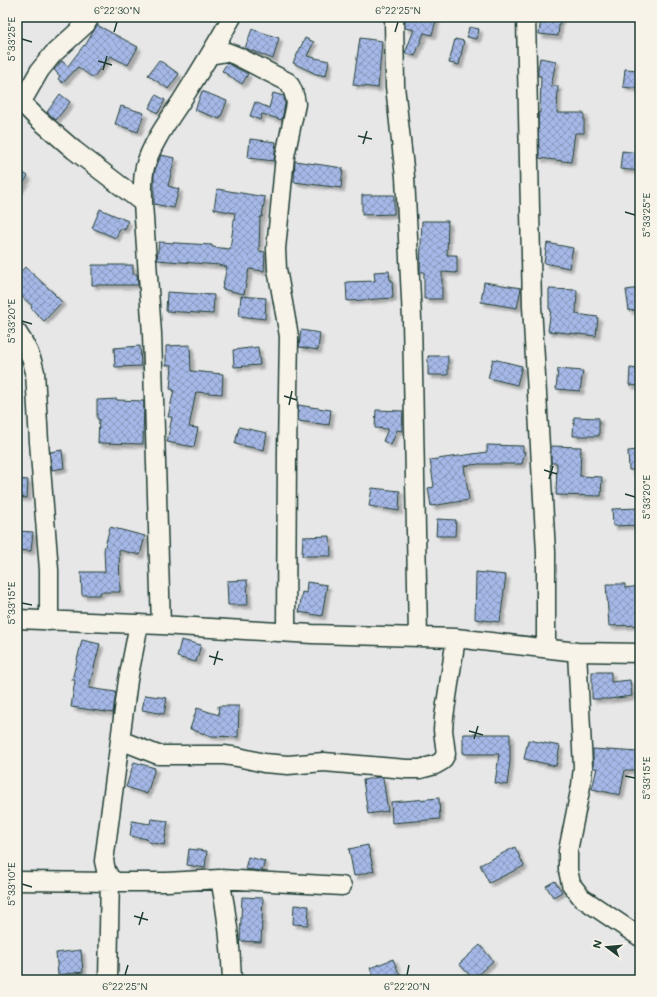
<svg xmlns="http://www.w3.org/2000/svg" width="657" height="997" font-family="Mali,sans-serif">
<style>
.building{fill:url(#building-cross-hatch);stroke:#1f3d34;filter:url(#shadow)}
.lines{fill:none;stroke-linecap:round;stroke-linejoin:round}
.minor-casing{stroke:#1f3d34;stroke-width:21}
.minor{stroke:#f7f3e8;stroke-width:18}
.ticks{fill:none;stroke:#1f3d34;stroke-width:1.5}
.neatline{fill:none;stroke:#1f3d34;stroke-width:1.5}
.ticks-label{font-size:10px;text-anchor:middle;fill:#1f3d34}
</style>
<defs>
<pattern id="building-cross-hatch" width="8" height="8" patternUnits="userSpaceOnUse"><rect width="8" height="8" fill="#a6b8e7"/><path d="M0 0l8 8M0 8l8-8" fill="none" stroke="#8797bc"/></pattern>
<filter id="shadow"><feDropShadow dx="3.5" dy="3.5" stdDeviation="1" flood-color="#0004"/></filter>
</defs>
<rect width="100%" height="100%" fill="#e7e7e8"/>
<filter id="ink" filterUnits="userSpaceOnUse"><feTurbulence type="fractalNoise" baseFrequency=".025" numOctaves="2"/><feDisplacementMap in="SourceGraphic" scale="8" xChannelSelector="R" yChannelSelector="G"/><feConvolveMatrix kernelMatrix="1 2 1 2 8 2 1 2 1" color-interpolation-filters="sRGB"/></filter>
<g filter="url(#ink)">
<path class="building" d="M405,17H437L432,35L424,33L415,56L405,53L414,30L405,28Z
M541,17H560L558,36L539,34Z
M97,25L138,47L128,65L110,56L93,78L78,67L63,83L58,79L60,76L54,70L62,61L68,66L84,45L85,46Z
M469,27L479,29L477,39L467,37Z
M252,29L279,38L273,59L245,48Z
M305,38L314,42L307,56L329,61L326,76L316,74L293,63Z
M360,38L382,41L378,88L353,85Z
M455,39L464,41L459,65L449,63Z
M540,58L556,61L551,86H558L557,113H584V133H575L571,162L539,158L538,113H540L541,76H538V70Z
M159,60L179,74L168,89L148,75Z
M227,63L248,74L242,84L222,71Z
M625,69L640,70V89L623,87Z
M202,91L227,101L220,119L195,110Z
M273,93L284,96L285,104L282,120L262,114L260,120L250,116L255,102L269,108Z
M60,94L70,102L56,120L47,112Z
M156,95L165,100L158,113L149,108Z
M121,106L144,113L138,132L115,124Z
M250,139L276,142L274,161L248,158Z
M622,151L640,153V171L620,169Z
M161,155L175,158L168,186L179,189L174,208L154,204V173Z
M295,161L343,168L341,188L294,182Z
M17,169L28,176L17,193Z
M217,189L265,197L262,217H260L259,251L265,252L264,271L249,269L244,294L222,289L227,267L219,265L157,260L159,242L212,245V247L230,249L235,213L214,209Z
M362,195H394V214L362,215Z
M100,209L128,221L125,230L120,228L116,238L92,228Z
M422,221H448L447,255H457V273L442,272V299H424V272H420V269Z
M547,243L573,248L569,268L544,263Z
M92,265H133V274H137L138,285H92Z
M25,267L55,294H54L62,302L44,321L31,308L32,306L17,292V276Z
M389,271L390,280H392L393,298L347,301L346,282L375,281L374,272Z
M484,282L521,288L517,308L481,302Z
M640,288V309L629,311L626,290Z
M549,289L577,290L576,314L598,317L596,336L548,331L551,309H549Z
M167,292L214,295L213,314L166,311Z
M241,296L266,298L265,319L239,316Z
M301,330L320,333L318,350L299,347Z
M190,345L191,371L223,374L222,394L196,392L189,427L198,428L194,447L167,442L172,417H168L174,390L170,389L172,365H166V346Z
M140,346L141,366L115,367L114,348Z
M258,347L260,365L234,367L233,350Z
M428,356H448V375H428Z
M493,359L522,366L517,385L488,378Z
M630,368L640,369V386L629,385Z
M558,369L583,371L580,391L556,389Z
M117,399V400L144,401L143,444L98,443L99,419H97V400Z
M298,405L331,410L329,425L298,421Z
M376,410L403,411L402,431L397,430L391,445L383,441L388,429L375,428Z
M574,417L599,418V436H573Z
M239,427L267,433L264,450L235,444Z
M487,445L523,446V452H525L522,464H479L464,466L469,500L431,506L428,488L434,487L430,460L487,452Z
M551,446L581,447L580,476L602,477L601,496L556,495L557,463H551Z
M62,450L64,468L52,470L50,452Z
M640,450V470H629L628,451Z
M17,479L28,480L27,498L17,497Z
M372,488L400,491L399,511L369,506Z
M640,508V525L613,526L612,509Z
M437,519L456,520L455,536H436Z
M110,527L145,536L140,555L119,550L120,592H100V595H82L81,572H105L104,550Z
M17,531L33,532L31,551L17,550Z
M330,536L331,556H302L303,537Z
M476,572L506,575L500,622L475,619Z
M247,580L248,605H228L227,581Z
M307,582L327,585L322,616L299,612L302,592L306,593Z
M606,584H625V588L640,586V625L609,626Z
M82,640L100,644L89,688L116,692L113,713L71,707L75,680H72Z
M181,640L201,645L196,662L177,657Z
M592,672H611V682L630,680L632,696L609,699H592Z
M145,695L167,698L164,714L142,710Z
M218,706H239L238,737L211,736L190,729L197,708L219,715Z
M463,734H510V762L507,785L495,783L499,754H463Z
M528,740L560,746L556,766L524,759Z
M593,749L639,752L638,770H625L620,795L592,789L597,768H593Z
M134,762L155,768L147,794L126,787Z
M380,777L383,778L388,811L368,814L363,780Z
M439,798L440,819L392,823L391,802Z
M151,819L168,821L164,845L148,842V839L130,836L132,821L150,824Z
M368,845L374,871L354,876L349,849Z
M515,847L524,866L489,883L480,865Z
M189,849L207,851L205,868L187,865Z
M248,857L265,861L262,871L245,869Z
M555,881L562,892L553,897L546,886Z
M242,897L263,898L261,942L240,941Z
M294,905L309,906L308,925L293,924Z
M480,945L493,961L473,979L459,964Z
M81,950L83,972L58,975L56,953Z
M393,959L400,976L390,980H374L370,968Z"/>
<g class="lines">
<defs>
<path id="minor" d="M394,17L395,86L405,177L412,319L418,637
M526,17L532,306L546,552V647
M210,55L227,52L237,56L288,82C293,89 295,95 296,104L285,156L276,249L277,269L289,336L287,450L286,632
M17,98L37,118L74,150L143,203
M21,103L40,70L53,54L86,24L90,17
M17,332C26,345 32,357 35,372L39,442L49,570V621
M17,619L161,625L312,634L456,638L577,652L640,653
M139,624L128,680L104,861L106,870L110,878L117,882H167L220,879L342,886
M161,625L152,334L143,203C143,191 142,179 145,167C151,144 169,120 182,100C199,73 216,45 232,17
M577,652L583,767L581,786L568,851V870L571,884L582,898L640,937
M120,740L158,755H224L238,757L264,763L288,765L324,762L406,769H420L435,765L442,761L446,754L443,730L444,717L456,638
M220,879C227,913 231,946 232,980
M17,881L117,882
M108,980L110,878"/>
</defs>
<use href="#minor" class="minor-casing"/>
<use href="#minor" class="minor"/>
</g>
</g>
<path class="ticks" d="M114,32L117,22M395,32L398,22M22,39L32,42M98,61L112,65M103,70L107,56M358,136L372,139M363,144L367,131M625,212L635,215M22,321L32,324M284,396L297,400M289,405L292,391M544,470L557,474M549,479L553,466M625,494L635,497M22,603L32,605M209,656L223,660M214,665L218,651M469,731L483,735M474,739L478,726M625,776L635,778M22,884L32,887M134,916L148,920M139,925L143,912M125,975L128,965M407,975L409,965"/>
<rect width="657" height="997" fill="none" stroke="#f7f3e8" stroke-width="44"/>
<g transform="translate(607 947) rotate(286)" stroke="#f7f3e8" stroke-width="3" paint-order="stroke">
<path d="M0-3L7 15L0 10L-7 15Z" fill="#1f3d34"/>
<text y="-6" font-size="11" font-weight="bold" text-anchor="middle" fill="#1f3d34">N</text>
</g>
<rect x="22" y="22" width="613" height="953" class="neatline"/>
<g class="ticks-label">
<text x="117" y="14">6°22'30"N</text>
<text x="398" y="14">6°22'25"N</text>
<text transform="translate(11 39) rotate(-90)" y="4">5°33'25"E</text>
<text transform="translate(646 215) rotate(-90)" y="4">5°33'25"E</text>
<text transform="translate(11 321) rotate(-90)" y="4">5°33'20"E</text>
<text transform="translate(646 497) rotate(-90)" y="4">5°33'20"E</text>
<text transform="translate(11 603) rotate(-90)" y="4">5°33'15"E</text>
<text transform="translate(646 778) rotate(-90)" y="4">5°33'15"E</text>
<text transform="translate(11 884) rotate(-90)" y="4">5°33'10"E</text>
<text x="125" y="990">6°22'25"N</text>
<text x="407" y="990">6°22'20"N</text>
</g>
</svg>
